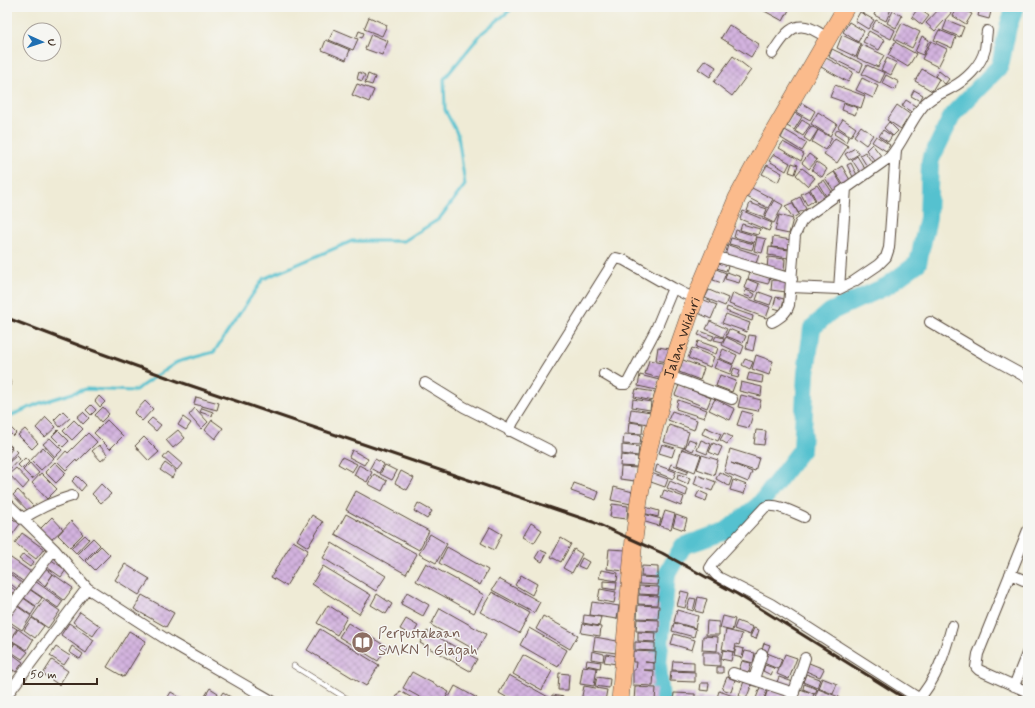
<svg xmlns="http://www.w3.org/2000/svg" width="1035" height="708" font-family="Mynerve,sans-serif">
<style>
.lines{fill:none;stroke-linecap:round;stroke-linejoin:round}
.stream{stroke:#55c1cf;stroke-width:3}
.river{stroke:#55c1cf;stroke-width:18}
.building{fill:url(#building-cross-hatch)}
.service-casing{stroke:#56473a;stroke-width:6}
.minor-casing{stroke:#56473a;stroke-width:12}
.primary-casing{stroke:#56473a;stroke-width:18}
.service{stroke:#fff;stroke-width:5}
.minor{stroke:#fff;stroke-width:10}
.primary{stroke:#fbbb8c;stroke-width:17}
.rail{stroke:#3b2a1e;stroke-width:3}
.labels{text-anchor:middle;stroke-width:3;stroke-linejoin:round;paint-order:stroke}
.street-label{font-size:15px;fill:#3b2a1e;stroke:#f6f6f2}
.education-label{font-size:15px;fill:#785e54;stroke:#f6f6f2;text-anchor:start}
</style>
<defs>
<pattern id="building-cross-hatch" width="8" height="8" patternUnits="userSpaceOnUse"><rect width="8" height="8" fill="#d3b3df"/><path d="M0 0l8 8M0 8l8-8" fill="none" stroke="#ac92b4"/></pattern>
</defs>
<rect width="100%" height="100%" fill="#f6f6f2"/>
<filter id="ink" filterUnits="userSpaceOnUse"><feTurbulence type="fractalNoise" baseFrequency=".025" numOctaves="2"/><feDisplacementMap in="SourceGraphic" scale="8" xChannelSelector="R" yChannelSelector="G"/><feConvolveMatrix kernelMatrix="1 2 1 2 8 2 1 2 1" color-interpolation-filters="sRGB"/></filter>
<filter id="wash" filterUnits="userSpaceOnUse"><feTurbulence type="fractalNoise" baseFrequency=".012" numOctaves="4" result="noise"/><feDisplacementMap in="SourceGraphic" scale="16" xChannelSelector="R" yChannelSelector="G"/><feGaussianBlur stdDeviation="0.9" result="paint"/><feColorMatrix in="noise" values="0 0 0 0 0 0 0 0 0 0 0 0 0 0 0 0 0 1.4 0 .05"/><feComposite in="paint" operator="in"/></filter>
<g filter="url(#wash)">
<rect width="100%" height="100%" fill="#efebd6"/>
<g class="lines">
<path class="stream" d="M7,417L40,403L86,389L134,391L177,362L214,352L263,279L352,241H404L439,219L465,185L458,135L445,110L444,79L482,33L514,7"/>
<path class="river" d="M661,701L658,665L667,574L683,546L726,531L759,505L802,449L806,373L812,328L830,312L887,286L918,263L928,218L930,161L953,114L1000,66L1008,27L1015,7"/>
</g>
<g id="blocks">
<path class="building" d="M757,7H783L789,10L783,21Z
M877,7H886L891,9L886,21L874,15Z
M941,7H947L952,12L935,31L926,23Z
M958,7L972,14L966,24L953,16Z
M980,7L992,8L989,19L978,16Z
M918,8L929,16L922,25L912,17Z
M893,11L902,16L896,28L887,23Z
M860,12L874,20L868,29L855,21Z
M369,17L387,25L382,36L364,29Z
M876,20L895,30L891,39L871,29Z
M947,20L964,27L960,37L943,30Z
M849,22L864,31L858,42L843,32Z
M902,23L920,32L912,48L894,39Z
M729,25L759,44L751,57L721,38Z
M334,29L358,39L353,50L329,40Z
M939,30L956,37L952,48L934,40Z
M359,31L364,33L362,38L357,36Z
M869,31L885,40L879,50L863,42Z
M371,34L388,41L382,55L365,49Z
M842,35L861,44L856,57L837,48Z
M922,36L929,40L923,55L915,52Z
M326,40L350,50L346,60L322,50Z
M931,41L947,49L938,67L922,59Z
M895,42L916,54L908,67L888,55Z
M862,45L884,55L878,67L857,58Z
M832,49L863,64L860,72L829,57Z
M733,56L751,70L732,96L714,82Z
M826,58L853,72L848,82L821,67Z
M887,58L897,63L891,75L881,70Z
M705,60L716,67L710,77L698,69Z
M867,65L885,73L880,83L862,74Z
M922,69L939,79L932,91L915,81Z
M939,71L949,79L945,84L935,76Z
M359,72L365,75L362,81L357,79Z
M368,74L375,77L372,85L365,83Z
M886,75L899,82L895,90L882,83Z
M862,78L878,86L873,98L856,90Z
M357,84L374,90L369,102L352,95Z
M835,85L865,96L861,108L830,97Z
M914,90L923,95L920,101L911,96Z
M906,100L917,107L913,113L902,106Z
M802,103L815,111L810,120L796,112Z
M844,103L858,108L855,115L842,110Z
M897,105L911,115L901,129L887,120Z
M818,112L837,124L830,136L811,124Z
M795,113L802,117L794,130L787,126Z
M843,119L856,128L851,136L838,127Z
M802,120L810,125L803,136L795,131Z
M889,122L898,131L893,136L884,128Z
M811,126L818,130L810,142L804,138Z
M861,126L873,135L866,145L854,136Z
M838,129L849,136L846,142L834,134Z
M785,130L807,143L802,151L781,138Z
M818,130L832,138L825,150L812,142Z
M883,130L892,136L888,142L879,136Z
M876,136L890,145L886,151L872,142Z
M835,138L848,146L837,163L824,154Z
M783,142L804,154L801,161L779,148Z
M872,144L882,157L876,162L866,150Z
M855,148L859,154L849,160L845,154Z
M865,152L873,164L868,168L860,155Z
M774,154L790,163L786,171L769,161Z
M809,154L817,160L809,169L802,163Z
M857,156L865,169L860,172L852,160Z
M817,162L827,169L822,177L812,170Z
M792,163L798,165L795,174L789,172Z
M851,163L857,175L853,177L847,165Z
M767,165L782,173L778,182L762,174Z
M842,166L850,180L843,184L834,171Z
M802,168L815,178L808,186L796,175Z
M834,172L842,185L834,191L825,178Z
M824,180L832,192L826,196L818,183Z
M817,185L825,197L817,202L810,189Z
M750,187L773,199L768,208L745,196Z
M809,190L815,200L807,205L801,194Z
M800,197L806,209L798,213L792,201Z
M774,200L783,205L774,223L764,218Z
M750,203L767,209L764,217L747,211Z
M792,203L799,214L793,218L785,206Z
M743,211L772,223L769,231L740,219Z
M779,215L793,219L789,234L775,231Z
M742,224L760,229L758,235L740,230Z
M736,230L756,236L754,243L734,237Z
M757,237L766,239L762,253L754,251Z
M773,237L791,240L790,249L772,247Z
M731,238L754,244L752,250L729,244Z
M728,245L759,255L755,266L725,256Z
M769,247L789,250L788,258L768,255Z
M768,257L785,259L784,271L767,269Z
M720,260L729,264L726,271L717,268Z
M716,269L726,273L722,283L713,280Z
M727,272L741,277L739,283L725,279Z
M750,272L770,278L768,284L748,279Z
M747,279L759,284L756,292L744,288Z
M772,280L787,281L786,292L771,290Z
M709,290L728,298L725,306L705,298Z
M746,290L755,294L753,298L744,295Z
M759,292L773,297L770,305L756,300Z
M733,293L770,307L766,318L729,304Z
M776,297L784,299L781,310L773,308Z
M704,300L717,305L711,319L698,313Z
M727,307L753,316L752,321L726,311Z
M726,314L750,323L747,332L722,323Z
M710,321L727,329L723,337L706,329Z
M729,329L746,336L743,343L726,336Z
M700,331L714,336L712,340L698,335Z
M749,335L756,336L753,351L746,349Z
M716,336L724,338L723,342L714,340Z
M726,337L744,346L741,354L722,345Z
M698,341L718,348L716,354L696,347Z
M658,347L670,349L668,362L656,360Z
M692,348L714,357L710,367L688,358Z
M723,349L737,355L733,364L719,358Z
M756,355L773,361L769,375L752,369Z
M718,359L733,365L730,374L714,368Z
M745,359L753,362L750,369L742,365Z
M649,360L666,364L662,379L645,374Z
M683,360L704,368L700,380L679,372Z
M734,368L740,370L738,378L731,376Z
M749,373L763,376L762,383L747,380Z
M640,375L659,380L656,390L638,386Z
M720,375L736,381L732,392L716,386Z
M7,379L12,382L7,391Z
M741,382L762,387L761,396L739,391Z
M679,385L711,398L707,408L675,395Z
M636,389L655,392L653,401L634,397Z
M741,395L761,400L758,411L738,407Z
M99,396L105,402L100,407L95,401Z
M196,397L219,403L217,410L194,404Z
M633,399L651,402L650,410L632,407Z
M715,399L735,409L730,420L709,410Z
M678,400L707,410L704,418L676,409Z
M145,401L153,409L142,421L134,413Z
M91,405L96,410L91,415L86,410Z
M103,407L109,414L101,422L95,415Z
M195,408L208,422L201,429L189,415Z
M202,408L213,412L212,416L200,412Z
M631,409L651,412L649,424L629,421Z
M63,411L70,418L60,427L54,420Z
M672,411L697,420L694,430L668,420Z
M742,411L753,414L749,428L737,425Z
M83,412L89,418L83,424L77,417Z
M46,417L56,427L45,437L36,428Z
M183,417L191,423L186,430L178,425Z
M152,418L161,425L156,431L147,423Z
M74,420L83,429L72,440L63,431Z
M107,420L123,436L110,449L94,433Z
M212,420L223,428L215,439L205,430Z
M629,422L643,424L642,434L628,433Z
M8,425L16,433L13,436L7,430Z
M669,425L689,432L684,448L664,442Z
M705,427L721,434L718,441L702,434Z
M25,429L38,443L32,449L18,435Z
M58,430L69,441L63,447L52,436Z
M178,430L185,438L173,448L166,440Z
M756,430L766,431L764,445L754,444Z
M88,433L97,442L77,462L76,460L66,470L57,461L66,451L68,453Z
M724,433L732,437L727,444L720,440Z
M624,434L641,435L640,445L623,444Z
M144,437L159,452L149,461L135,446Z
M50,438L62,450L55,457L43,444Z
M689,439L697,442L693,451L685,448Z
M701,440L711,444L707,454L697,450Z
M7,442L12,447L7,452Z
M713,443L722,447L718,456L709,452Z
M662,444L675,448L672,457L659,453Z
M99,445L108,455L101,461L92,451Z
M622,445L639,447L638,456L622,454Z
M43,447L54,458L41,470L31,460Z
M13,448L17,452L7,463V455Z
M682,449L701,455L695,472L677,465Z
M730,449L759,458L755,471L731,463L752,472L748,482L724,472Z
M352,450L368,459L364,465L349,457Z
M168,452L182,464L177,470L163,458Z
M621,455L638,457L637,467L620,466Z
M702,455L718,460L714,475L697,469Z
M16,456L19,459L10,469L7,464Z
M342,457L357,464L352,472L338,464Z
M25,458L29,462L22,469L18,465Z
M375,459L384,464L379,473L370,468Z
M55,462L66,473L56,483L45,472Z
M30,463L39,473L32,479L23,470Z
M165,463L176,471L172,478L160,470Z
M671,464L689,471L687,474L669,468Z
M359,465L372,472L367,482L354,475Z
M385,465L397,471L392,480L380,474Z
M657,465L676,472L673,479L655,472Z
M621,467L637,468L635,481L620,479Z
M16,468L29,482L23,489L9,474Z
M401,471L414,478L407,490L395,483Z
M719,472L732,478L729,486L716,479Z
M41,473L57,489L47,499L32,483Z
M651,473L668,479L665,487L648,481Z
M374,474L387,481L382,491L368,484Z
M678,474L690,478L688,484L677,479Z
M697,475L716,482L712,491L694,484Z
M77,476L86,485L81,491L72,481Z
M733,480L747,485L744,494L730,490Z
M670,481L688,489L686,496L667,488Z
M574,483L599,492L596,500L571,491Z
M101,484L111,494L101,503L92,494Z
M614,487L633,492L631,504L611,500Z
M18,490L33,506L28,511L13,495Z
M664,490L684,497L681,506L661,498Z
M356,491L429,531L419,550L346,510Z
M699,491L708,495L706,501L696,497Z
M418,503L432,511L427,519L414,511Z
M612,504L628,506L627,519L610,517Z
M645,507L659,511L658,517L643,513Z
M665,511L675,514L671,529L660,526Z
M346,514L417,554L406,574L335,534Z
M644,514L661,519L659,526L642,521Z
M7,515L20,524L12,535L7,532Z
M312,515L323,522L308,547L297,540Z
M676,515L687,519L684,530L673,526Z
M52,517L63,529L51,540L40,529Z
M71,521L83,534L70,547L58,535Z
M531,523L542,530L534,543L523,537Z
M490,527L502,534L494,550L481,543Z
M22,533L44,549L36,559L15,543Z
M430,534L447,544L436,563L419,554Z
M85,535L89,539L76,553L71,548Z
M93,538L100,545L84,561L77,554Z
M561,538L571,544L561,562L551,557Z
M293,541L308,550L286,586L271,577Z
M332,543L386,576L376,591L323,558Z
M101,546L110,555L95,570L86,561Z
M447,547L488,570L480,585L439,563Z
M574,549L582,554L572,573L563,568Z
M609,549L626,550L624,571L607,569Z
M540,550L547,553L542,562L535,558Z
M23,554L34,562L30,567L19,559Z
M8,556L31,572L24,582L7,570V558Z
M582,558L589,562L585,569L578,566Z
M50,559L66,570L61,577L45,566Z
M426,563L484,595L474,613L416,581Z
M125,564L150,579L139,595L115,580Z
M323,566L371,595L359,614L312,584Z
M642,566L658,567V577L641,576Z
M44,567L53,574L45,586L36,579Z
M601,570L618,573L617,581L599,578Z
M7,572L22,583L17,589L7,581Z
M53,574L73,588L64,600L45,586Z
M521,575L537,584L532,595L515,585Z
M639,577L659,578L658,585L639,584Z
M499,579L540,602L534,613L492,590Z
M35,581L63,601L58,608L30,589Z
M603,581L617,582L616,590L603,588Z
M7,584L15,590L11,596L7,593Z
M639,586L659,587L658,595L639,594Z
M29,589L42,598L36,606L23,597Z
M600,589L616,592L614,603L598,600Z
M681,591L689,593L685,608L677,606Z
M407,592L429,605L423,616L401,604Z
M492,592L530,613L519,633L480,612Z
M377,594L392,604L386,614L371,605Z
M142,595L174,613L166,627L134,609Z
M638,595L658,596L657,605L638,604Z
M22,597L36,607L31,615L17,605Z
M698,597L707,599L703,613L695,611Z
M690,598L696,599L693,611L687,609Z
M44,600L60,611L48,628L32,617Z
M592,602L619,606L617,619L590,615Z
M328,605L347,617L337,635L317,623Z
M638,605L659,606L658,619L637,618Z
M17,606L31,616L22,630L7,620Z
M440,608L486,634L477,651L431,625Z
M677,610L698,616L695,628L674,622Z
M80,612L100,626L93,636L73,622Z
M584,615L601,617L599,626L583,623Z
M543,616L578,635L570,649L536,629Z
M723,616L735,619L732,631L720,628Z
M32,618L44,626L35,638L24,630Z
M406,619L418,626L412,636L400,629Z
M637,619L659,620V632L636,631Z
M707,621L719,622V635H706Z
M737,621L753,627L750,635L734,629Z
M7,623L17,629L10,638L7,636Z
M69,623L94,640L86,653L61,635Z
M348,623L387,647L378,661L339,637Z
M674,623L696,629L694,637L672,631Z
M583,624L601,627L600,636L581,633Z
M529,628L567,650L558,667L520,645Z
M754,628L759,630L756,639L750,637Z
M18,629L33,640L27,650L11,640Z
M320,629L379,665L366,686L307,650Z
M726,630L742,634L739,645L736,644L734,652L722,649Z
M129,631L146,641L124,677L107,667Z
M427,631L477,659L470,671L420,643Z
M638,632L656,633L655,642L638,641Z
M674,634L695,640L692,650L671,644Z
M703,636L718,637L717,651L702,650Z
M595,637L617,641L616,653L593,650Z
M7,638L14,643L9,650L7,649Z
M635,642L655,643V651L635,650Z
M15,643L28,652L22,659L10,651Z
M764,643L770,645L767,653L782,659L778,669L764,663L767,655L761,652Z
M72,646L83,654L80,659L69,652Z
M56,647L70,656L64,665L50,656Z
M736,647L744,649L742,658L734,656Z
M723,650L733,652L731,661L721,659Z
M8,651L23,662L16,672L7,666Z
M592,651L604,654L603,661L591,659Z
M633,651L656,652L655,663L645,662L654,663V670H644L654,671L653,686L633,685V670H635L636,662H633Z
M745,651L755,653L753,663L742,660Z
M703,652H720V666L703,665Z
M606,654L617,656L616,664L604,662Z
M785,654L797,658L789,679L777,674Z
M523,655L552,671L542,690L513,674Z
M52,660L68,671L59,685L43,674Z
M587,660L601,662L600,668L586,665Z
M673,661L694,662V671L672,670Z
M742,661L751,663L749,672L739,670Z
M809,663L824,669L820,677L806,671Z
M765,665L774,668L771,675L763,671Z
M583,666L597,668L594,686L580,684Z
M7,667L13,671L7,680Z
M717,667H723V673H717Z
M671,671L695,672V682L670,681Z
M412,672L449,692L444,701H427L403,688Z
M559,673L569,674L568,690H558Z
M806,674L820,679L817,688L803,682Z
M509,675L550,698L548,701H513L499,693Z
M597,677L610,679L609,688L595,686Z
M727,677L735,680L731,692L722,689Z
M779,677L793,682L791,688L777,682Z
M822,678L837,684L833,694L818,688Z
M744,681L752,684L746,699L739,696Z
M701,683H709L708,691L700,690Z
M804,684L817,689L815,694L803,689Z
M761,685L768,688L763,701H755Z
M455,686L477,698L476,701H447Z
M584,686L607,690L605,701H581Z
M635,687L656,688L655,701H634Z
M210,688L218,693L213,701H202Z
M768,689L789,696L787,701H764Z
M800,689L814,694L811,701H803L797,698Z
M818,689L839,697L837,701H826L815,697Z
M400,691L417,701H394Z
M719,691L736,697L735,701H716Z
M171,692L186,701H168L166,700Z
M223,692L235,700V701H217Z
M674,693L695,694V701H673Z
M552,695L564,697L563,701H551Z
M697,697L714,698V701H697Z"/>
</g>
</g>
<g filter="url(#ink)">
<use href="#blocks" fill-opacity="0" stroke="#56473a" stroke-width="1"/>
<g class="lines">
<defs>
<path id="service" d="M294,666L344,697L342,701
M344,697L352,701"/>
<path id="minor" d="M772,54C790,25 799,17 828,39
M714,256L792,279
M791,287L839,289L853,282L878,265L886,257L889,248L896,150
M839,289L846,188
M772,322C779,318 786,314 789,305L795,235L801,222L807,216L890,157C903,142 910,121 923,106C931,96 941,94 951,88C966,80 981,66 985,49C986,44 986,37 987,31
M930,322L984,354L1028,378
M604,374L621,384H626L628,382L656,329L673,288
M669,376L732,399
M425,383L464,407L551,451
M509,431L513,422L616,258L624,260L673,288L695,299
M7,503L54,549L87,588L172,643L272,701
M804,517C795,513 774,502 765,507L713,563L710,568L718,577L771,604L923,701
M22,519C38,509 54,501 72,496
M1028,530L978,654L976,667L979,670L1028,692
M1010,574L1028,582
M7,612L54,549
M733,673L794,693
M754,679L762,654
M1014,686L1028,651
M7,695L87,588
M791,701L805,658
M917,701C937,679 944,655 952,626"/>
<g id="primary">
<path id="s1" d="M620,701L634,539L639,500L649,447L671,368L695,299L737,198L763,150L846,7"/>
</g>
</defs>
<use href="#service" class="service-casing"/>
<use href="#minor" class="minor-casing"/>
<use href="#primary" class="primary-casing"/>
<use href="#service" class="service"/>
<use href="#minor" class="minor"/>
<use href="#primary" class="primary"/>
<path class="rail" d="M7,318L86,348L183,383L593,522L662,553L737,594L909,701"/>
</g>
</g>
<defs>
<symbol id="library-disc" viewBox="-11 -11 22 22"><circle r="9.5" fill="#8d6e63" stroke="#f6f6f2"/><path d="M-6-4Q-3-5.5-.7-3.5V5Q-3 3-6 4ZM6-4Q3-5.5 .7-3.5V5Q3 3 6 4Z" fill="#fff"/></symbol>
</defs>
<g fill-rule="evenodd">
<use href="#library-disc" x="350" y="630" width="25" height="25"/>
</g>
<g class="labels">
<g class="street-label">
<text dy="5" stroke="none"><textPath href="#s1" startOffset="370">Jalan Widuri</textPath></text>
</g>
<g class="education-label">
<text x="378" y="638">Perpustakaan<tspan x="378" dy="17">SMKN 1 Glagah</tspan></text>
</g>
</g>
<rect width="1035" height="708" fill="none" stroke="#f6f6f2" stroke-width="24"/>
<g transform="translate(42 42) rotate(93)"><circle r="19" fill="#f6f6f2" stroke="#aba49d"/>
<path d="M0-3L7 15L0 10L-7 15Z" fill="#1f6fb2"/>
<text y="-6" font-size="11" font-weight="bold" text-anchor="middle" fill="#3b2a1e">U</text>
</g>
<path d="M24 678v6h73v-6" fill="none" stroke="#3b2a1e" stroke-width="2"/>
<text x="30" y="678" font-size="12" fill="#3b2a1e" stroke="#f6f6f2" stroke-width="3" paint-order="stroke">50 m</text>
</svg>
